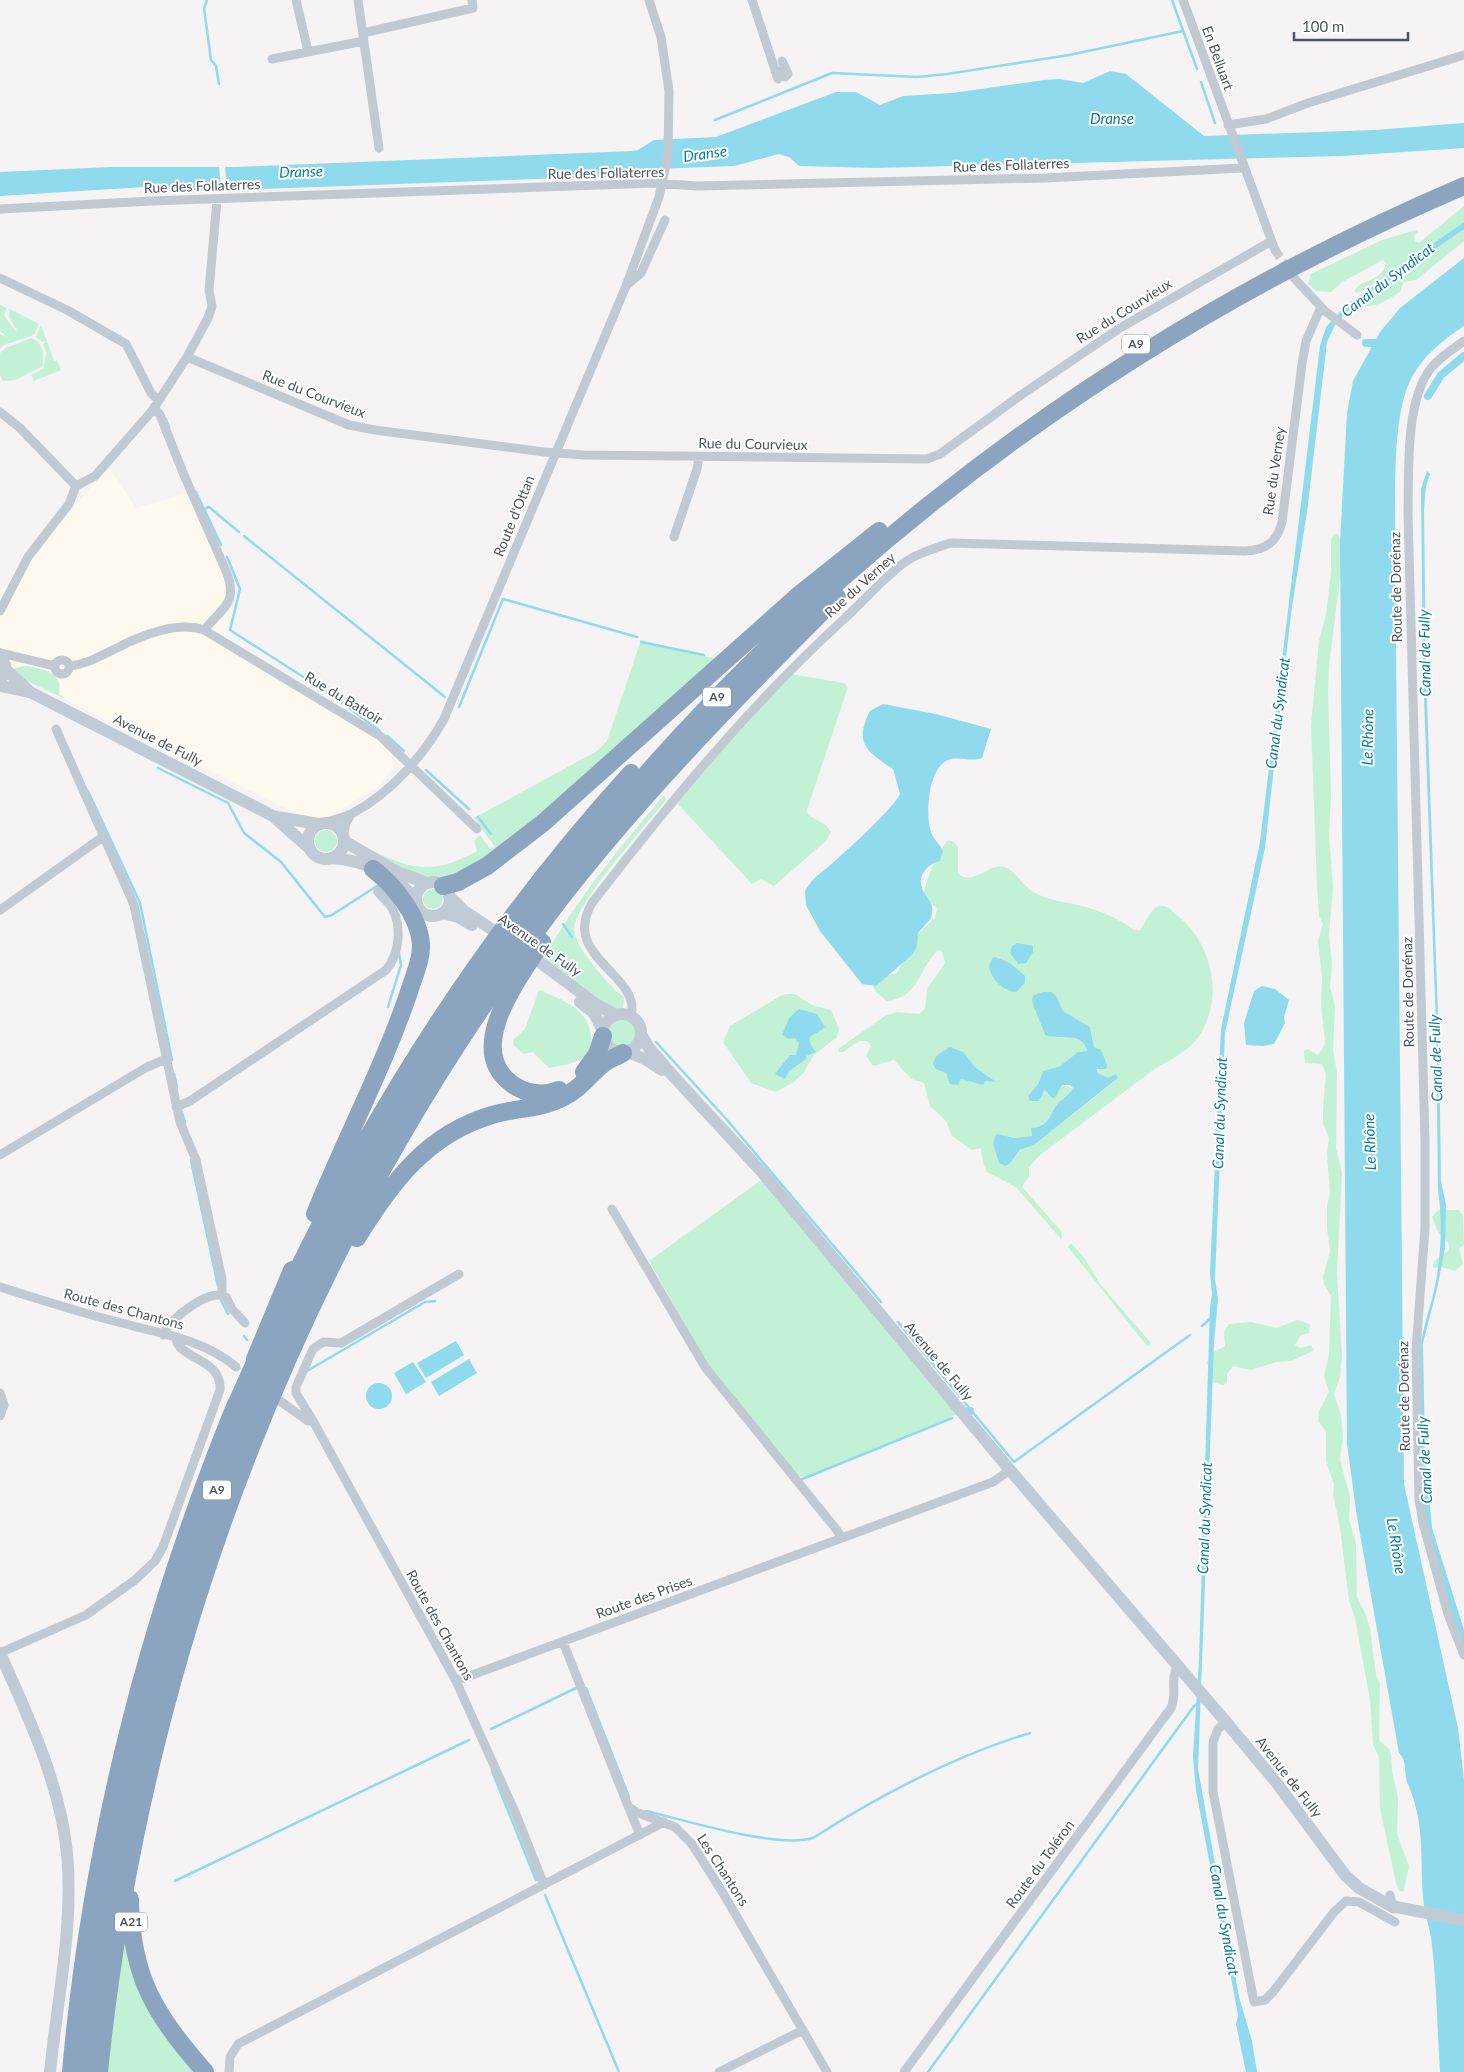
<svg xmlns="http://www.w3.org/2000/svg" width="1464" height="2072" font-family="Lato,sans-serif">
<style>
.commercial{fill:#fdf9ef}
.green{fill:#c3f1d5;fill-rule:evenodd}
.water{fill:#90daee}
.pier{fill:#f5f3f3}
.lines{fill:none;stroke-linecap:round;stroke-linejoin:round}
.stream{stroke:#90daee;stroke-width:2.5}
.canal{stroke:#90daee;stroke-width:8}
.street-tunnel{stroke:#caccce;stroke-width:9;stroke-dasharray:9 4.5;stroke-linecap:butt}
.street{stroke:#c1cad2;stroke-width:9}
.secondary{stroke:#c1cbd6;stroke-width:12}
.highway{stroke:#8ba5c1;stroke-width:18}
.labels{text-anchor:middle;stroke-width:4;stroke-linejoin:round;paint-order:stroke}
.shield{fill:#fff;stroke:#808990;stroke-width:1}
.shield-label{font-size:12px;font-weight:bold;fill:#4a5661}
.street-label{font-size:14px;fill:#4a5661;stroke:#fff}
.water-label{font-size:15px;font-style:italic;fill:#0c7c9b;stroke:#fff}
</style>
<rect width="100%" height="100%" fill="#f5f3f3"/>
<path class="commercial" d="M109,467L136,508L190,492L230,587L225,637L385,734L394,764L380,786L329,817L305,818L30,682L10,667L0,650V591Z"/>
<path class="green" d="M1464,206V241L1416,280L1403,282L1401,291C1388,300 1373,310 1357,305V302L1378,286L1377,282L1357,293L1354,291C1360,279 1383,282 1386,263L1383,260L1342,282L1331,292L1316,291L1308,284L1311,274L1382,240L1416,230L1418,232L1414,236L1415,241L1419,243Z
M0,305L7,308L4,315L15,331L17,330L9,317L10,309L39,324L34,335L4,345L0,349V334L7,337L0,331Z
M41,325L54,361L57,360L61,370L34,381L31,375L43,369L46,353L43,344L46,341L42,342L36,337Z
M31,338C44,343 44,355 42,367L15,380L3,381L0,375V353L6,348Z
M1334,534H1338L1344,546L1329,666L1328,692L1331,796L1329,835L1333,888L1329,934L1332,965L1330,987L1335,1006L1333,1051L1337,1072L1336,1149L1342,1173L1337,1273L1342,1355L1340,1377L1334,1394L1341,1415L1343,1437L1340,1460L1350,1496L1349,1519L1356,1544L1357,1597L1365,1613L1370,1628L1376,1675L1380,1683L1379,1740L1389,1749L1391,1754L1392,1771L1398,1798L1397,1834L1409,1866L1404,1890L1402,1892L1399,1890L1396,1883L1380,1808L1379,1758L1373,1744L1370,1700L1355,1618L1349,1601L1340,1528L1333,1494L1334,1484L1326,1461V1431L1318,1421L1319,1411L1329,1392L1324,1376L1329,1355L1331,1296L1324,1284L1323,1277L1330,1251L1327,1228V1206L1330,1193L1327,1154L1329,1138L1323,1123V1108L1326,1074L1322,1064L1305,1063L1304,1051L1308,1049L1317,1055L1322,1050L1325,1042L1321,1004L1322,978L1318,941L1323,924L1319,916L1317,886L1311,725L1319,641L1326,615L1331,572V539Z
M641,640L716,659L575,787L461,875C416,883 394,864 356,843C404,865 426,880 477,851L474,841L480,835L490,849L495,847L474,818L597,751L607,741Z
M23,666C38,667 65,672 59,694L67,700L25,680L13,669Z
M791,674L844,683L848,687L807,810L808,815L826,825L831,832L827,840L774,886L761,879L752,884L677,803L702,769Z
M664,795L666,800C646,825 578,900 574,928C571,942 611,989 624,997L623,1009L614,1011L543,960C576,899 620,848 664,795Z
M315 841a11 11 0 1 1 22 0a11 11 0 1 1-22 0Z
M948,840L954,842L958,847V873C972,888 990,862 1004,867C1015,870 1022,885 1033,892C1050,902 1073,902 1092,909C1106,913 1122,921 1134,930H1140C1146,922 1149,910 1159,906C1166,904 1172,911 1178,916C1211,943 1224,994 1201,1033C1191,1050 1172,1059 1156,1068L1040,1155L1029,1167V1176L1022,1187L1061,1231L1062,1236L1061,1239L1016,1187L987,1172L983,1163L981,1148L972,1150L952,1136L946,1121L930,1106L924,1083L911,1079L894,1060L873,1066L866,1056L871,1046L867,1041H859L843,1052H839L838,1049L885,1016L897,1012L919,1014L925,1009L927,989L945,963L942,951L938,950C920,965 920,998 887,1001L876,992L873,986L874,979L897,973L919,933L935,918L937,908L924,897C923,885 940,848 948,840ZM1057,997L1063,1011L1090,1027L1094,1047L1103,1054L1098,1073L1108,1078H1118C1098,1095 1076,1112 1055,1128C1044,1137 1018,1148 1012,1160L996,1153L993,1144L1002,1135L1009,1138L1032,1136L1031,1129C1044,1127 1051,1116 1057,1106C1061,1099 1070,1095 1073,1088L1062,1085L1052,1098L1046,1090L1043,1094L1028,1096L1038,1084L1043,1071L1060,1066L1078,1052L1087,1051C1082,1031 1058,1040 1045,1035L1040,1020L1034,1011Z
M423 899a10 10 0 1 1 20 0a10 10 0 1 1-20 0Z
M539,990C562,1000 589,1008 591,1037C592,1045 589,1054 583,1058C575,1064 558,1066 549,1068L533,1052L524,1054L514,1046L513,1040L525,1029Z
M788,994H795L812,1005L831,1010L839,1028L837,1037L814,1055L804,1072L794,1082L776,1092L751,1083L723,1042L730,1026L782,995Z
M609 1034a14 14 0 1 1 28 0a14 14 0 1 1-28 0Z
M760,1181H763L957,1414L804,1478L797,1475L712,1371L649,1261Z
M1438,1210H1459L1463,1216L1464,1245L1459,1248L1463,1264L1455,1271L1442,1267L1434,1268L1433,1266L1434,1261L1449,1250C1450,1239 1444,1240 1439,1233C1436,1229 1434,1221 1432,1217Z
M1071,1243L1085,1259L1100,1284L1150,1342V1346H1147L1068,1247Z
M1297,1320L1310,1324L1309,1333L1301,1335L1295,1345L1301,1348L1311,1345L1313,1350L1311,1352L1291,1361L1276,1362L1251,1370L1233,1366L1227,1374V1383L1223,1385L1213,1382L1207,1362L1214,1352L1225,1346L1224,1332L1229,1324L1251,1322L1277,1328Z
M124,1938L129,1939L200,2072H105Z"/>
<path class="water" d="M1110,71L1126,74L1204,136L1375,130L1464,123V148L1343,156L875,168L799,166L789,157L779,154L734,166L655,169L645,175L230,190H162L145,187L0,196V172L111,167H235L632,151L638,150L654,140L716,137L836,92H856L880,105L903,96L952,93L1044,80L1060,79L1083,83Z
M1464,222V229L1354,305L1335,325L1327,342L1307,512L1291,613L1265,848L1225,1033L1215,1279L1218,1299L1214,1343L1198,1769L1239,1997L1252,2041L1257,2072H1246L1236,2024L1238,2015L1196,1790L1193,1756L1199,1660L1210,1307L1212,1294L1210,1273L1221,1029L1260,842L1320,346L1326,327L1345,306Z
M1464,258V326C1444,339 1424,355 1412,377C1391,415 1396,497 1395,541L1404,1484L1458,1728L1464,1780V2072H1440C1437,2028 1437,1982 1431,1938C1429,1925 1424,1911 1423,1897C1420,1854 1425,1822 1407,1782C1404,1773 1407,1760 1399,1753L1357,1517L1347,1444L1340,543L1347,413L1353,381L1380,332L1400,308Z
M1427,471L1430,474L1426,486L1424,510L1426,672L1439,1043L1441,1182L1446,1204L1445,1248L1437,1289L1423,1343L1425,1451L1432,1528L1464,1630V1645L1455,1628L1423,1510L1419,1359C1421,1333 1428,1315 1434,1291C1441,1258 1443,1224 1438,1190L1436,1029L1423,669L1421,489Z
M883,704L936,714L991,729L982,758C972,762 961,757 951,759C928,764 925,814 931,832C933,839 940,844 943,851L940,861C929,863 917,875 922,888C925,899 936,901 931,918L918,933L917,946L913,954L876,986L862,984L820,931L806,905L805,891C813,876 827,869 838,858C852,846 894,807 900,794L893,769C868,752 853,745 870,711Z
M1017,943L1033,946V952L1026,963L1018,964L1010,953L1012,946Z
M995,957L1010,963L1025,976V983L1016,992C1003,991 991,979 989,966L992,959Z
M1262,986L1275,989L1289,1000L1284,1017L1285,1023L1274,1044L1263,1046L1246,1045L1244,1023L1254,991Z
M1043,992H1052L1057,997L1063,1011L1090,1027L1094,1047L1101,1050L1107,1065L1106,1069H1097L1098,1073L1108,1078L1116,1074L1118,1078L1035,1144L1020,1150L1009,1164L1005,1166L999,1163L993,1144L995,1136L998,1134L1014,1138L1032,1136L1031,1128C1050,1127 1050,1112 1059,1102C1064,1098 1070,1094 1073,1088L1070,1085H1062L1055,1098H1052L1045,1090L1039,1101H1030L1028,1096L1038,1084L1043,1071L1060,1066L1078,1052L1087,1051C1082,1030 1058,1041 1045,1035C1041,1022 1034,1012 1032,999L1034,995Z
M799,1009L817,1014L825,1027C815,1037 801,1033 816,1052L806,1056V1059L789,1071L785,1079L775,1074L790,1055H796L799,1043L795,1038L789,1039L782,1035L789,1018Z
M950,1047L963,1052L976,1068L996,1082L985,1081L983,1085L961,1079L958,1085L950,1084L946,1073L936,1069L933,1064L936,1056Z
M456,1341L464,1355L426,1378L417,1363Z
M469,1359L477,1373L439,1396L431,1382Z
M413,1362L426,1382L406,1394L394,1373Z
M366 1396a13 13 0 1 1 26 0a13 13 0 1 1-26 0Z"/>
<path class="pier" d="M219,165H225L227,192H221Z"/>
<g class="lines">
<path class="stream" d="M207,0L204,8L211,60L216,66L219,84
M1172,0L1197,69
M1201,82L1215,123
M715,120L832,73L917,77L947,74L1069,55L1183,31
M166,419L169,427
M196,492L221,545
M204,509L209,507L239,532
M244,536L445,697
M227,557L240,589L230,630L333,696L380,731
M641,642L704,655
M459,707L503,599L637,637
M387,736L404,751
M158,768L228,803L244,833L281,862L325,917L332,915L377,886L393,902
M426,770L469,809
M88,791L140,903L172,1060
M478,817L491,834
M563,924L572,937
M388,1007L401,965L399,953
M656,1042L728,1121L881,1302
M174,1074L177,1087
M182,1112L185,1123
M191,1160L218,1286
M220,1298L228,1314
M898,1322L1014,1462L1190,1335
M1202,1326L1212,1317
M244,1336L247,1340
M307,1371L425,1302L435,1301
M800,1480L952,1418
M586,1688L629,1797
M491,1729L578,1687
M492,1771L536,1880
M646,1811C685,1820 777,1849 813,1838C880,1795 954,1756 1030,1733
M175,1881L469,1740
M545,1895L619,2072
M928,2072L1194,1706L1199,1703"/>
<path class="canal" d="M1366,343H1384
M1428,396L1441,375L1464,356
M969,1411H970"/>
<path class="street-tunnel" d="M1275,250L1292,275"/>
<path class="street" d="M296,0L308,51
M358,0L379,148
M752,0L778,79L783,72L775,71
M1183,0L1275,250
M363,33L473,8L472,0
M272,59L364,41
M782,61L788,74L785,77
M1228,125L1266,119L1308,103L1464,55
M0,209L152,201L655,183L697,186L1045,178L1243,168
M0,278L67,310L126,344L151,393L158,400
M1294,278L1325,311L1357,335
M628,284L641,273L665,220
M1464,341C1453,349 1440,357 1431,368C1405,400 1409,474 1408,514L1425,1141V1228L1416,1350L1419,1500L1423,1523L1448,1614L1464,1655
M187,357L349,425L375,430L544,452L584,455L927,459L940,454L1021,395L1120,328L1270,242
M0,412L20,428L76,486
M674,537L697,469L699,457
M0,611L28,557L69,504L76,486L95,476L152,411L187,357L208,318L212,306L209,290L217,200
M204,630L380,736L477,829
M0,653L55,666
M55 667a7 7 0 1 1 14 0a7 7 0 1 1-14 0Z
M69,666C89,664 101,655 119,647C142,635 178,621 204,630C223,607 239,603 226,571L184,475L160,415L154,407
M56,729L134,905L180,1122L196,1160L222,1279V1295
M323,823C332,820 344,818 353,813C391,793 423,756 444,719L626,286L659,197L668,155L669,91L661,37L649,0
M343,836L346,823L351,814
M0,910L104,836
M631,1016C642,974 560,958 592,903C670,802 750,705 844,619C863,602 888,573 908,560C921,552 936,548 950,543L1245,551C1266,550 1277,542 1282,522L1302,364L1306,341L1321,307
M176,1107L190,1101L386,970C399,955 402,928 393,910C390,903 383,898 378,892
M0,1155L147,1067L166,1059
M612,1209L705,1367L836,1529L842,1538
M0,1287C39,1299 78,1312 118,1322C157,1333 204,1339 236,1367
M163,1335C169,1319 210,1287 226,1297L232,1309L245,1323
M0,1393L4,1405L0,1416
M280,1401L308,1421H313L456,1681L515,1812L544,1885
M313,1421L296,1393V1387L313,1349L323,1342L341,1343L459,1274
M563,1642L628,1806L636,1812L675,1827L692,1844L723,1893L827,2072
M0,1653L86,1615L135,1580L155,1561L163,1547L220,1390C222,1357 178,1360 176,1338
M456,1681L993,1482L1010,1470
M1226,1722L1218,1729L1213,1742V1792L1254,2002L1265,2000L1273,1992L1334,1912L1346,1901L1359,1902L1395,1922
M628,1806L640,1835
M1390,1895L1393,1909
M229,2072L230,2057L238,2044L664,1822
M719,2072L803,2030
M904,2072L1171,1708C1178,1692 1169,1681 1178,1665"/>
<path class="secondary" d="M0,654L5,665L3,676
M5,669L30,692
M0,686L30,692L273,816L309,848
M277,817L319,824
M308 841a18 18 0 1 1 36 0a18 18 0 1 1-36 0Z
M344,841L397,872L427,883
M331,858C363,860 397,874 416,901
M416 899a17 17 0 1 1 34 0a17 17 0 1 1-34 0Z
M449,896L464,911L505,938
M442,913L458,917L472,925
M526,952L596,1004L616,1015
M580,1002L594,1013L603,1031
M603 1033a19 19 0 1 1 38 0a19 19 0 1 1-38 0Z
M642,1036L649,1048L675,1078L761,1171L1010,1470L1226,1722L1276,1782L1345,1875L1359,1888L1391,1906L1464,1920
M627,1052L645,1059L662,1070
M0,1653C28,1716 60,1783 67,1853C74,1926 57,2000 50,2072"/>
<path class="highway" d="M443,886L458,882L487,866L543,823L800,594L879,531
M542,942C520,977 463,1049 512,1084C525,1094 543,1096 559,1090
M584,1072L597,1054L603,1036
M315,1214C345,1140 383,1068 409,992C413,978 422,960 421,944C419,916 394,885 373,869
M357,1238C391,1183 427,1134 492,1115C515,1108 541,1109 562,1098C579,1090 589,1076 603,1064C609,1059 617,1057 623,1053
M291,1284C380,1099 493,925 631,773
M255,1359L292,1270
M232,1414L261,1349
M130,1899C131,1978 155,2014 205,2072
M71,2072C91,1843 149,1617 236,1404
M85,2072C165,1234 689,516 1464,186
M99,2072C142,1650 299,1241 557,903C642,793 739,695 837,597"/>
</g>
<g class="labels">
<g class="shield">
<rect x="1122" y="334.5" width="28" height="19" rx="4"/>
<rect x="703" y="687.5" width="28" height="19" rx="4"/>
<rect x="203" y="1480.5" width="28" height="19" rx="4"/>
<rect x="115" y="1912.5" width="32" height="19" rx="4"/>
</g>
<g class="shield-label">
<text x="1136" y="348">A9</text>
<text x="717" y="701">A9</text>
<text x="217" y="1494">A9</text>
<text x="131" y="1926">A21</text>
</g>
<g class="street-label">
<text transform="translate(1218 58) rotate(70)" y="5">En Belluart</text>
<text transform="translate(1011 165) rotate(-2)" y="5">Rue des Follaterres</text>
<text transform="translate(606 173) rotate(-1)" y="5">Rue des Follaterres</text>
<text transform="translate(202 186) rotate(-2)" y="5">Rue des Follaterres</text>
<text transform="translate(1124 311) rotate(-32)" y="5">Rue du Courvieux</text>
<text transform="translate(314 394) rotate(21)" y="5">Rue du Courvieux</text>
<text transform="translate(753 444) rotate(1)" y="5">Rue du Courvieux</text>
<text transform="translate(1274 471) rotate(-82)" y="5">Rue du Verney</text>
<text transform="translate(514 516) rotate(-68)" y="5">Route d'Ottan</text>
<text transform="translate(860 585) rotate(-42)" y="5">Rue du Verney</text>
<text transform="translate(1396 587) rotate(-91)" y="5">Route de Dorénaz</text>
<text transform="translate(344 698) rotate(31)" y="5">Rue du Battoir</text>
<text transform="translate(158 740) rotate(27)" y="5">Avenue de Fully</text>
<text transform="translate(540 945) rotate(35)" y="5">Avenue de Fully</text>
<text transform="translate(1408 992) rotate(-91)" y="5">Route de Dorénaz</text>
<text transform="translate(124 1309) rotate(15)" y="5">Route des Chantons</text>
<text transform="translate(939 1361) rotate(50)" y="5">Avenue de Fully</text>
<text transform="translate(1404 1396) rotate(-91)" y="5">Route de Dorénaz</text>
<text transform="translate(644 1597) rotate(-20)" y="5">Route des Prises</text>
<text transform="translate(440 1625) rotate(61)" y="5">Route des Chantons</text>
<text transform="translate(1289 1777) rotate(52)" y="5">Avenue de Fully</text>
<text transform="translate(1040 1864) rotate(-54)" y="5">Route du Toléron</text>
<text transform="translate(723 1870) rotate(57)" y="5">Les Chantons</text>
</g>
<g class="water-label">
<text x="1112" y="124">Dranse</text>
<text transform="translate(705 154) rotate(-8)" y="5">Dranse</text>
<text transform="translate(301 172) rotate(-2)" y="5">Dranse</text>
<text transform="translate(1388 280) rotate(-37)" y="5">Canal du Syndicat</text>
<text transform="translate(1425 653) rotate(-91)" y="5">Canal de Fully</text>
<text transform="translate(1278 713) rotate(-83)" y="5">Canal du Syndicat</text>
<text transform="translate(1368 737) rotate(-89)" y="5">Le Rhône</text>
<text transform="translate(1436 1058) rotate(-92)" y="5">Canal de Fully</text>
<text transform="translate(1220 1113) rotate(-88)" y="5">Canal du Syndicat</text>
<text transform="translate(1370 1142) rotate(-92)" y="5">Le Rhône</text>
<text transform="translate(1425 1460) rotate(-93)" y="5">Canal de Fully</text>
<text transform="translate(1205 1518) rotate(-88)" y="5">Canal du Syndicat</text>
<text transform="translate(1396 1546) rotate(81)" y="5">Le Rhône</text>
<text transform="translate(1224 1920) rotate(80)" y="5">Canal du Syndicat</text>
</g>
</g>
<path d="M1294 32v8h114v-8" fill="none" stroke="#4a5661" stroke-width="2.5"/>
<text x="1302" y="32" font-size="15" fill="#4a5661" stroke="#ffffff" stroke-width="4" paint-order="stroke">100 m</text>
</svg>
